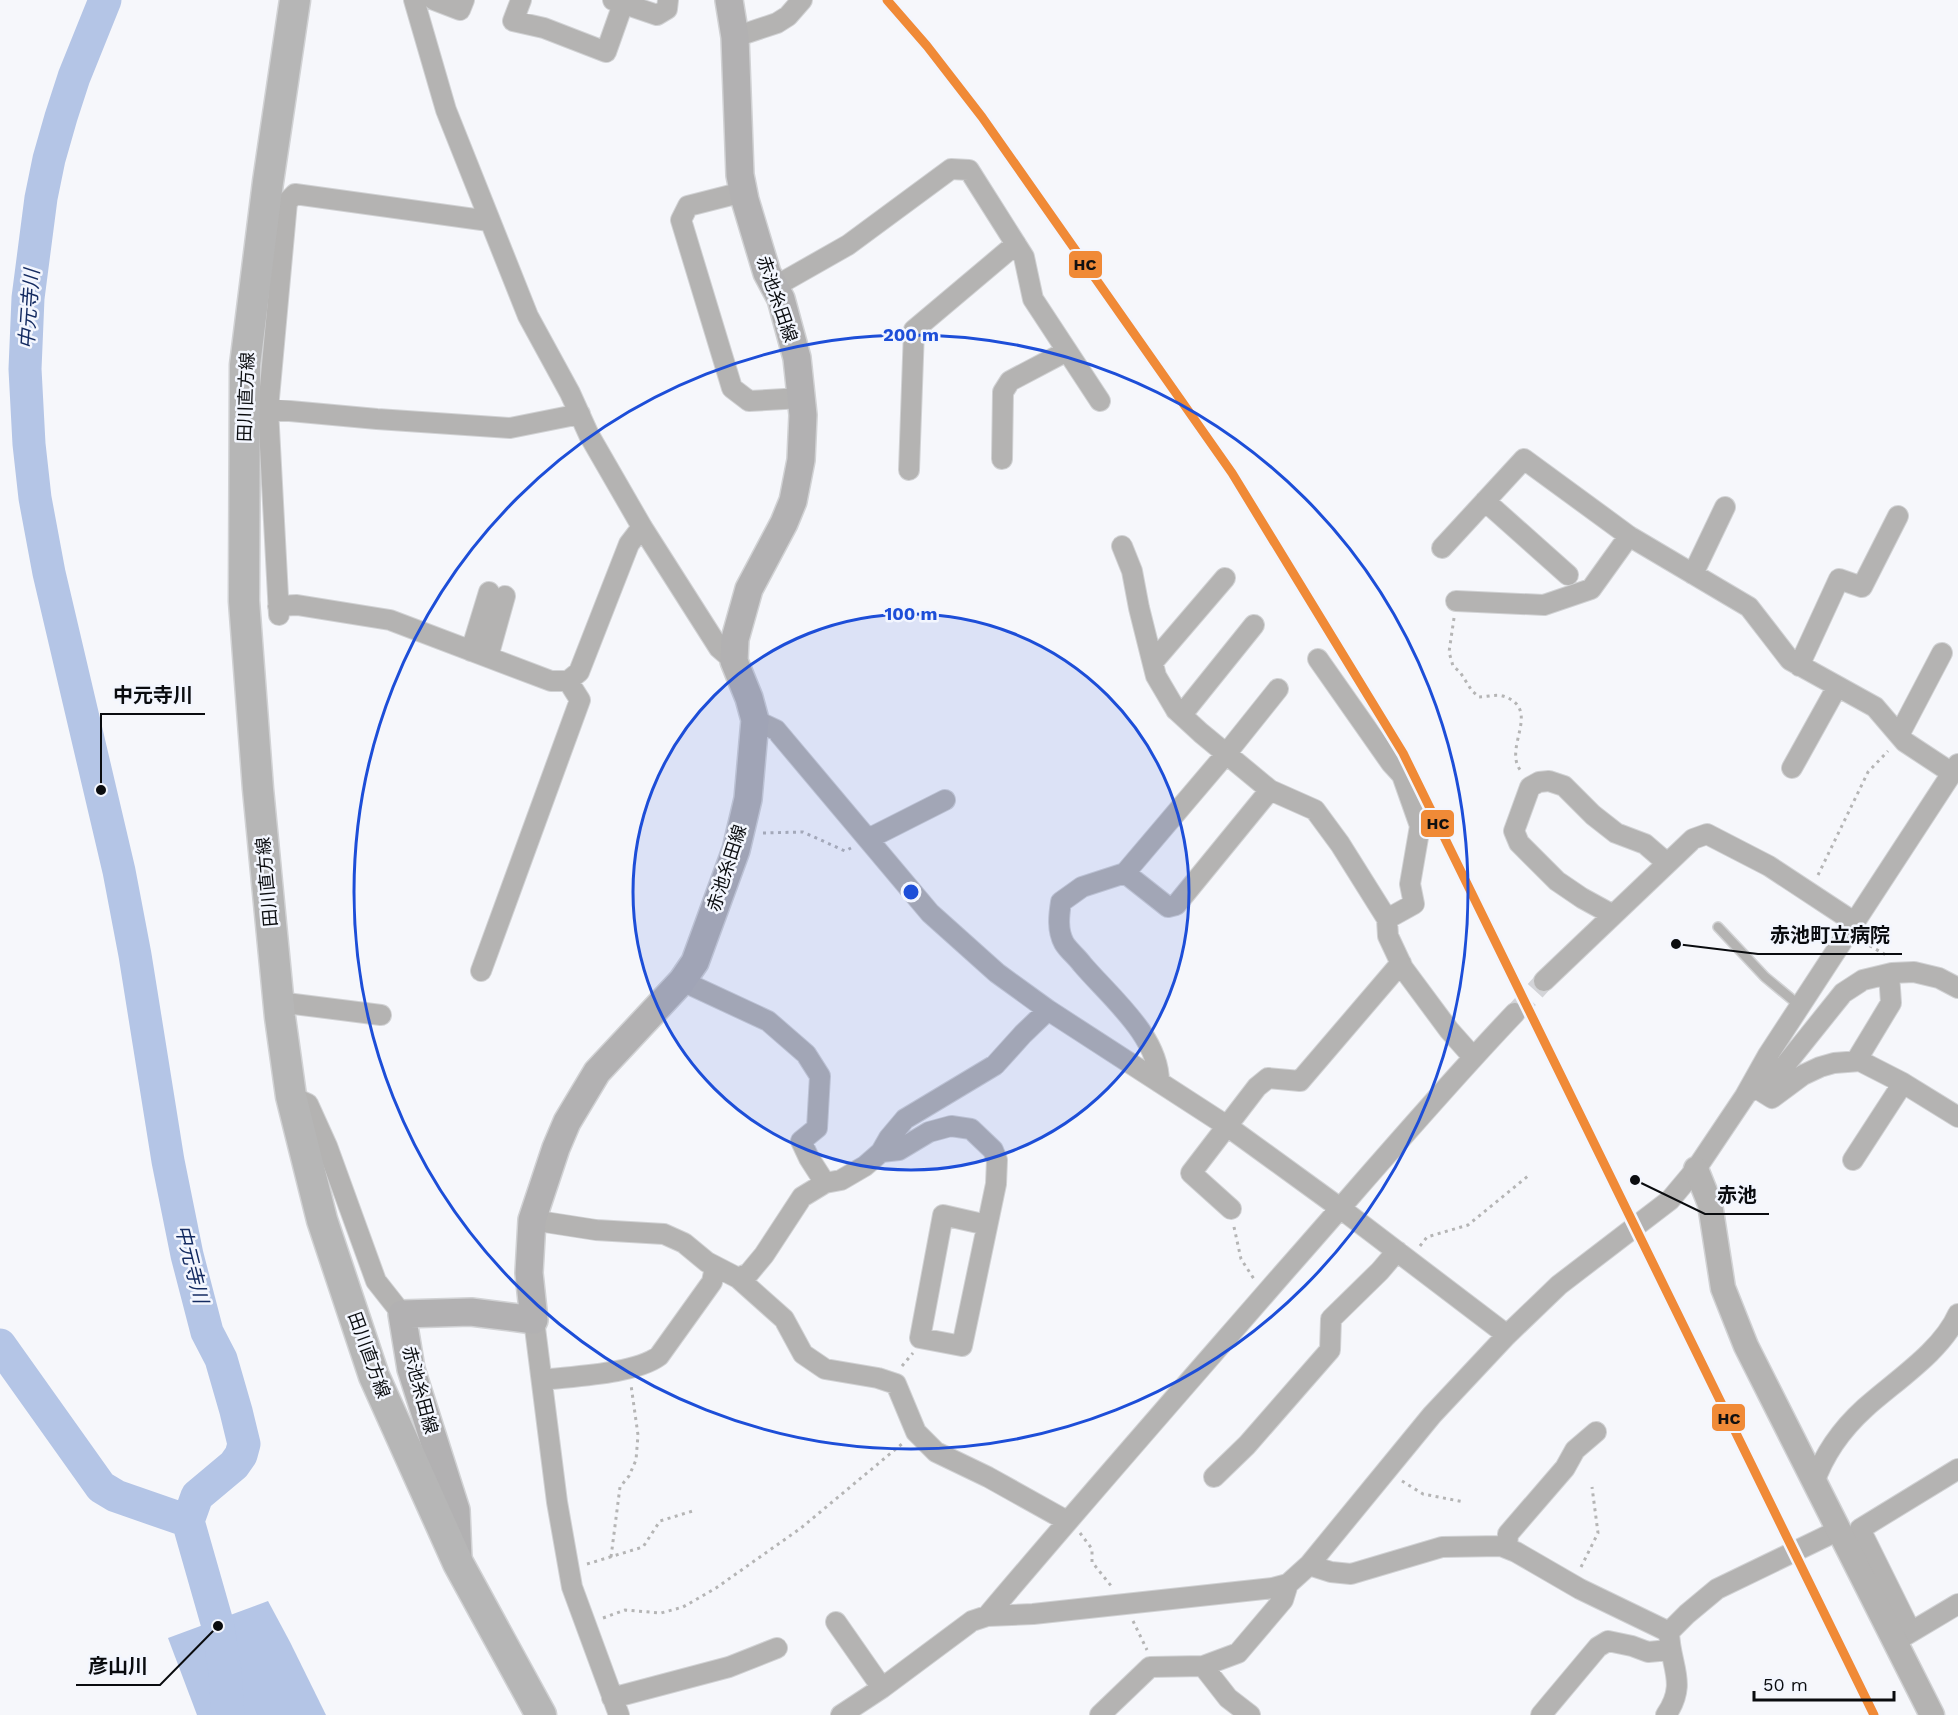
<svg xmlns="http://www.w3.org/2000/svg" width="1958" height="1715" font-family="'Work Sans','Noto Sans JP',sans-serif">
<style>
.water{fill:#b4c5e6}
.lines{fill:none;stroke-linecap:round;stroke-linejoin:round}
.river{stroke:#b4c5e6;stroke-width:33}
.minor-tunnel{stroke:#d3d4d8;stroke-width:20;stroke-dasharray:20 10;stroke-linecap:butt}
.service-casing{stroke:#d1d2d4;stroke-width:12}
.minor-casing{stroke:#d1d2d4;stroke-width:22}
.tertiary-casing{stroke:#d1d2d4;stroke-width:27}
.secondary-casing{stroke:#d1d2d4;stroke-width:30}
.primary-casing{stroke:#d1d2d4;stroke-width:33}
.path{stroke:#b5b5b5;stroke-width:3;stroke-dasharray:3 4.5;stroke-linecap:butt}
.service{stroke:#b4b3b2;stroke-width:9}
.minor{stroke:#b4b3b2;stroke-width:20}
.tertiary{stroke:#b4b3b2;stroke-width:24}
.secondary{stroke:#b2b1b2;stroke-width:27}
.primary{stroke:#b6b6b6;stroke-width:30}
.rail-1-casing{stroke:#f3f6fe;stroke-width:14}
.rail-1{stroke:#f08a37;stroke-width:9}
.ring{fill:none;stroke:#1d4ed8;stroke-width:3}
.labels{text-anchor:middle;stroke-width:5;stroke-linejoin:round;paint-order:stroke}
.street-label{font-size:18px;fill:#0a0c0f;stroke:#f3f6fe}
.water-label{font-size:20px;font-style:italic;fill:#142b61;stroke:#f3f6fe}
.centre{fill:#1d4ed8;stroke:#f3f6fe;stroke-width:3}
.ring-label{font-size:18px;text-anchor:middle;font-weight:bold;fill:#1d4ed8;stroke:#f3f6fe;stroke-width:5;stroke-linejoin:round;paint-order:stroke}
.leader{fill:none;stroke:#0a0c0f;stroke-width:2}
.callout-dot{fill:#0a0c0f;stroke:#f3f6fe;stroke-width:2}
.callout-label{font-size:20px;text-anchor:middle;font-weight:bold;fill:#0a0c0f;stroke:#f3f6fe;stroke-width:5;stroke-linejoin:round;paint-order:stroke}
.line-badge{stroke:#f3f6fe;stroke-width:2}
.pale-badge-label{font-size:16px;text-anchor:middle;font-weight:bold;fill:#111}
</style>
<rect width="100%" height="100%" fill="#f6f7fb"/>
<path class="water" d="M268,1601L290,1642L326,1715H197L168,1638Z"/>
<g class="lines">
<path class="river" d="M105,0L74,77L61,117L49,159L41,198L28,298L25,369L29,444L35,498L49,573L119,871L135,955L168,1161L187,1255L207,1332L221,1359L236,1411L244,1444L241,1455L234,1465L197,1496L188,1521
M0,1345L101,1487L116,1496L188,1521
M188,1521L218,1626L225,1672L228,1715"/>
<path class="minor-tunnel" d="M1515,1013L1544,981"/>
<defs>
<path id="service" d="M1718,927L1765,977L1800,1006"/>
<path id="minor" d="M414,0L446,110L528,316L570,393L589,435L642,527L719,648L734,661
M434,0L460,10L464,0
M521,0L513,21L544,28L606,52L623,4
M613,0L657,15L667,9L668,0
M735,37L777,23L788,16L802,0
M743,192L688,206L681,220L732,388L749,401L802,398
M774,287L848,245L951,169L969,170L1024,257L1033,299L1100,401
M268,409L377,419L510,428L580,414
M1002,459L1003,392L1010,381L1067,351
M909,470L914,330L1016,244
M1485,501L1568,575
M1122,546L1132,571L1139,608L1156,676L1176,710L1201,733L1270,790L1315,810L1340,844L1387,919L1388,936L1403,968L1449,1030L1473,1057
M1442,548L1524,459L1629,536L1749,607L1790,660L1875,707L1905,742L1952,773
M1693,574L1725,507
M1456,601L1544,605L1591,589L1629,536
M278,606L297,605L390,620L551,681H568L579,672L629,544L642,527
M279,615L268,409L287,202L295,194L489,221
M471,651L489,592
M488,657L505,596
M1318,659L1391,763L1402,775L1420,826L1410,884L1414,904L1387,919
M1153,662L1225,578
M1799,666L1839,579L1862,587L1898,516
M1176,710L1188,707L1254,625
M755,720L776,730L930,913L997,973L1048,1010L1227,1126L1340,1208L1507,1335
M1899,735L1942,653
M1792,768L1837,687
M868,839L945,800
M1125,873L1168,907L1176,905L1270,790
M1613,915L1582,898L1557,881L1519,843L1514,831L1530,787L1539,782L1549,781L1564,786L1593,815L1616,833L1645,844L1667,863
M481,971L580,700L568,681
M682,981L768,1021L806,1054L820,1076L817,1128L801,1141L809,1158L825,1183
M1544,981L1693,839L1707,834L1769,866L1854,922
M278,1002L381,1015
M1856,1061L1891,1003L1889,974
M1159,1082C1159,1036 1110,997 1082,964C1077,957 1068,950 1064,943C1057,930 1059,915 1061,902L1082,887L1125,873L1226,754L1278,689
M1756,1088L1772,1098L1803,1075L1820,1067L1834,1063L1860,1061L1903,1083L1958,1117
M1751,1091L1782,1069L1843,993L1863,980L1892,973L1914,972L1939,978L1958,988
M291,1096L308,1104L327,1146L376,1281L402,1314
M881,1152L899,1150L929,1132L951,1126L971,1129L993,1150L997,1160L996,1184L962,1346L920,1338L943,1215L987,1225
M1853,1160L1903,1083
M1231,1209L1191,1173L1257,1087L1268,1078L1300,1081L1401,963
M532,1220L596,1230L664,1234L684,1243L707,1262L738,1278L784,1319L803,1354L825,1369L878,1378L896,1384L916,1432L936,1452L988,1477L1067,1521
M738,1278L749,1273L764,1255L802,1197L825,1183L841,1180L865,1166L881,1152L889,1138L905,1119L995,1065L1023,1034L1048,1010
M534,1320L557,1502L572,1587L619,1715
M542,1380C574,1376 635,1374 659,1356L712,1282L715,1267
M1214,1477L1247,1445L1330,1350L1331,1319L1380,1271L1397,1251
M1814,1483C1824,1454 1843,1428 1865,1408C1895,1381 1942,1351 1958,1314
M1507,1548L1508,1534L1565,1468L1575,1450L1596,1432
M1309,1565L1331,1572L1351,1574L1442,1547L1501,1546L1516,1552L1580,1589L1669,1632
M987,1616C1085,1500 1186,1385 1286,1270C1362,1184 1436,1096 1515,1013
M836,1622L882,1688
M1911,1632L1860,1529L1958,1469
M1901,1638L1958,1604
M1203,1666L1228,1698L1250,1715
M612,1698L729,1667L777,1648
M841,1715L882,1688L972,1621L987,1616L1033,1614L1273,1588L1288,1584L1309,1565L1432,1415L1507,1335L1559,1285L1670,1200L1696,1169L1745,1096L1768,1055L1958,764
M1100,1715L1150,1667L1203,1666L1238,1653L1283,1600L1288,1584
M1541,1715L1598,1647L1608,1641L1632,1646L1648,1652L1670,1650
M1666,1715C1688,1683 1670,1667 1669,1632L1687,1614L1717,1589L1839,1530"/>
<path id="tertiary" d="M1696,1169L1710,1204L1723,1288L1746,1346L1932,1715"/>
<path id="secondary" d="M458,1558L456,1510L411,1369L402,1314L471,1312L534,1320L529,1273L532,1220L556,1148L567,1122L597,1072L682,981L695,962L736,850L748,799L755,720L749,698L734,661L735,639L749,589L784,523L793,501L801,460L803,415L797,358L781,299L767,273L745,200L740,175L735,37L729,0"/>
<path id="primary" d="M295,0L268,182L245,365L244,601L258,789L280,1017L291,1096L322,1220L374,1376L458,1563L541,1715"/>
</defs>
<use href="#service" class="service-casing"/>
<use href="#minor" class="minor-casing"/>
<use href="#tertiary" class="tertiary-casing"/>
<use href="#secondary" class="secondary-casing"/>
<use href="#primary" class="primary-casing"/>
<path class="path" d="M1454,618L1449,652L1453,666L1460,672L1472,691L1479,697C1486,697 1497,694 1503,696C1543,709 1502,748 1521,771
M763,833L803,832L845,851L851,848
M1818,875L1868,772L1888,751
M1863,942L1886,955
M1234,1227L1241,1259L1254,1279
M1420,1246L1427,1237L1468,1225L1528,1176
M902,1366L913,1353
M1402,1481L1423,1494L1464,1502
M1080,1533L1092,1549V1562L1112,1587
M611,1557L620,1487L629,1476L636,1460L638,1435L631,1385
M587,1564L643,1547L660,1521L696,1510
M1581,1567L1598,1533L1592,1487
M603,1618L625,1610L661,1613L683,1607L716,1588L801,1528L903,1443
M1133,1621L1147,1650"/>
<use href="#service" class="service"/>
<use href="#minor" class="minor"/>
<use href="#tertiary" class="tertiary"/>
<use href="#secondary" class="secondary"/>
<use href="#primary" class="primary"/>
<defs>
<path id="rail-1" d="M887,0L927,46L982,117L1232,473L1403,753L1874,1715"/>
</defs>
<use href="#rail-1" class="rail-1-casing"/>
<use href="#rail-1" class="rail-1"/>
</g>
<circle cx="911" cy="892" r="278" fill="#1d4ed8" fill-opacity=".12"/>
<g class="ring">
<circle cx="911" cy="892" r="278"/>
<circle cx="911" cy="892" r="557"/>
</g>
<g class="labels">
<g class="street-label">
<text transform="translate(777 299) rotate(71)" y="6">赤池糸田線</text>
<text transform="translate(246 397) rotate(-88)" y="6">田川直方線</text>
<text transform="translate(727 868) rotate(-72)" y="6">赤池糸田線</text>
<text transform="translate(267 882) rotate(-95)" y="6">田川直方線</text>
<text transform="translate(369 1355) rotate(70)" y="6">田川直方線</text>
<text transform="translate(420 1390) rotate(75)" y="6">赤池糸田線</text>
</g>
<g class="water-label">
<text transform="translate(29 309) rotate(-86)" y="7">中元寺川</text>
<text transform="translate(192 1264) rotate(76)" y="7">中元寺川</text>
</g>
</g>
<circle cx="911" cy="892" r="9" class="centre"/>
<g class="ring-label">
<text x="911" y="341">200 m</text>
<text x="911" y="620">100 m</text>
</g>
<path class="leader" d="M101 790L101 714H205M1676 944L1758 954H1902M1635 1180L1705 1214H1769M218 1626L160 1685H76"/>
<g class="callout-dot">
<circle cx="101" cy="790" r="6"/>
<circle cx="1676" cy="944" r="6"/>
<circle cx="1635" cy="1180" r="6"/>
<circle cx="218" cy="1626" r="6"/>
</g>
<g class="callout-label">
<text x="153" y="702">中元寺川</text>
<text x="1830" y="942">赤池町立病院</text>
<text x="1737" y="1202">赤池</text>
<text x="118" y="1673">彦山川</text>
</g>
<g class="line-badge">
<rect x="1068" y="250" width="35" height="29" rx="6" fill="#f08a37"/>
<rect x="1420" y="809" width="35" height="29" rx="6" fill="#f08a37"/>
<rect x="1711" y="1403" width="35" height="29" rx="6" fill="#f08a37"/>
</g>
<g class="pale-badge-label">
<text x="1085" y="270">HC</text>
<text x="1438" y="829">HC</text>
<text x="1729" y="1424">HC</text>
</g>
<path d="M1754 1691v9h140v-9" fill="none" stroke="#0a0c0f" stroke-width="3"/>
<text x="1763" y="1691" font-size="18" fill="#0a0c0f" stroke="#f3f6fe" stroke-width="4.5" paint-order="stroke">50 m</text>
</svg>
